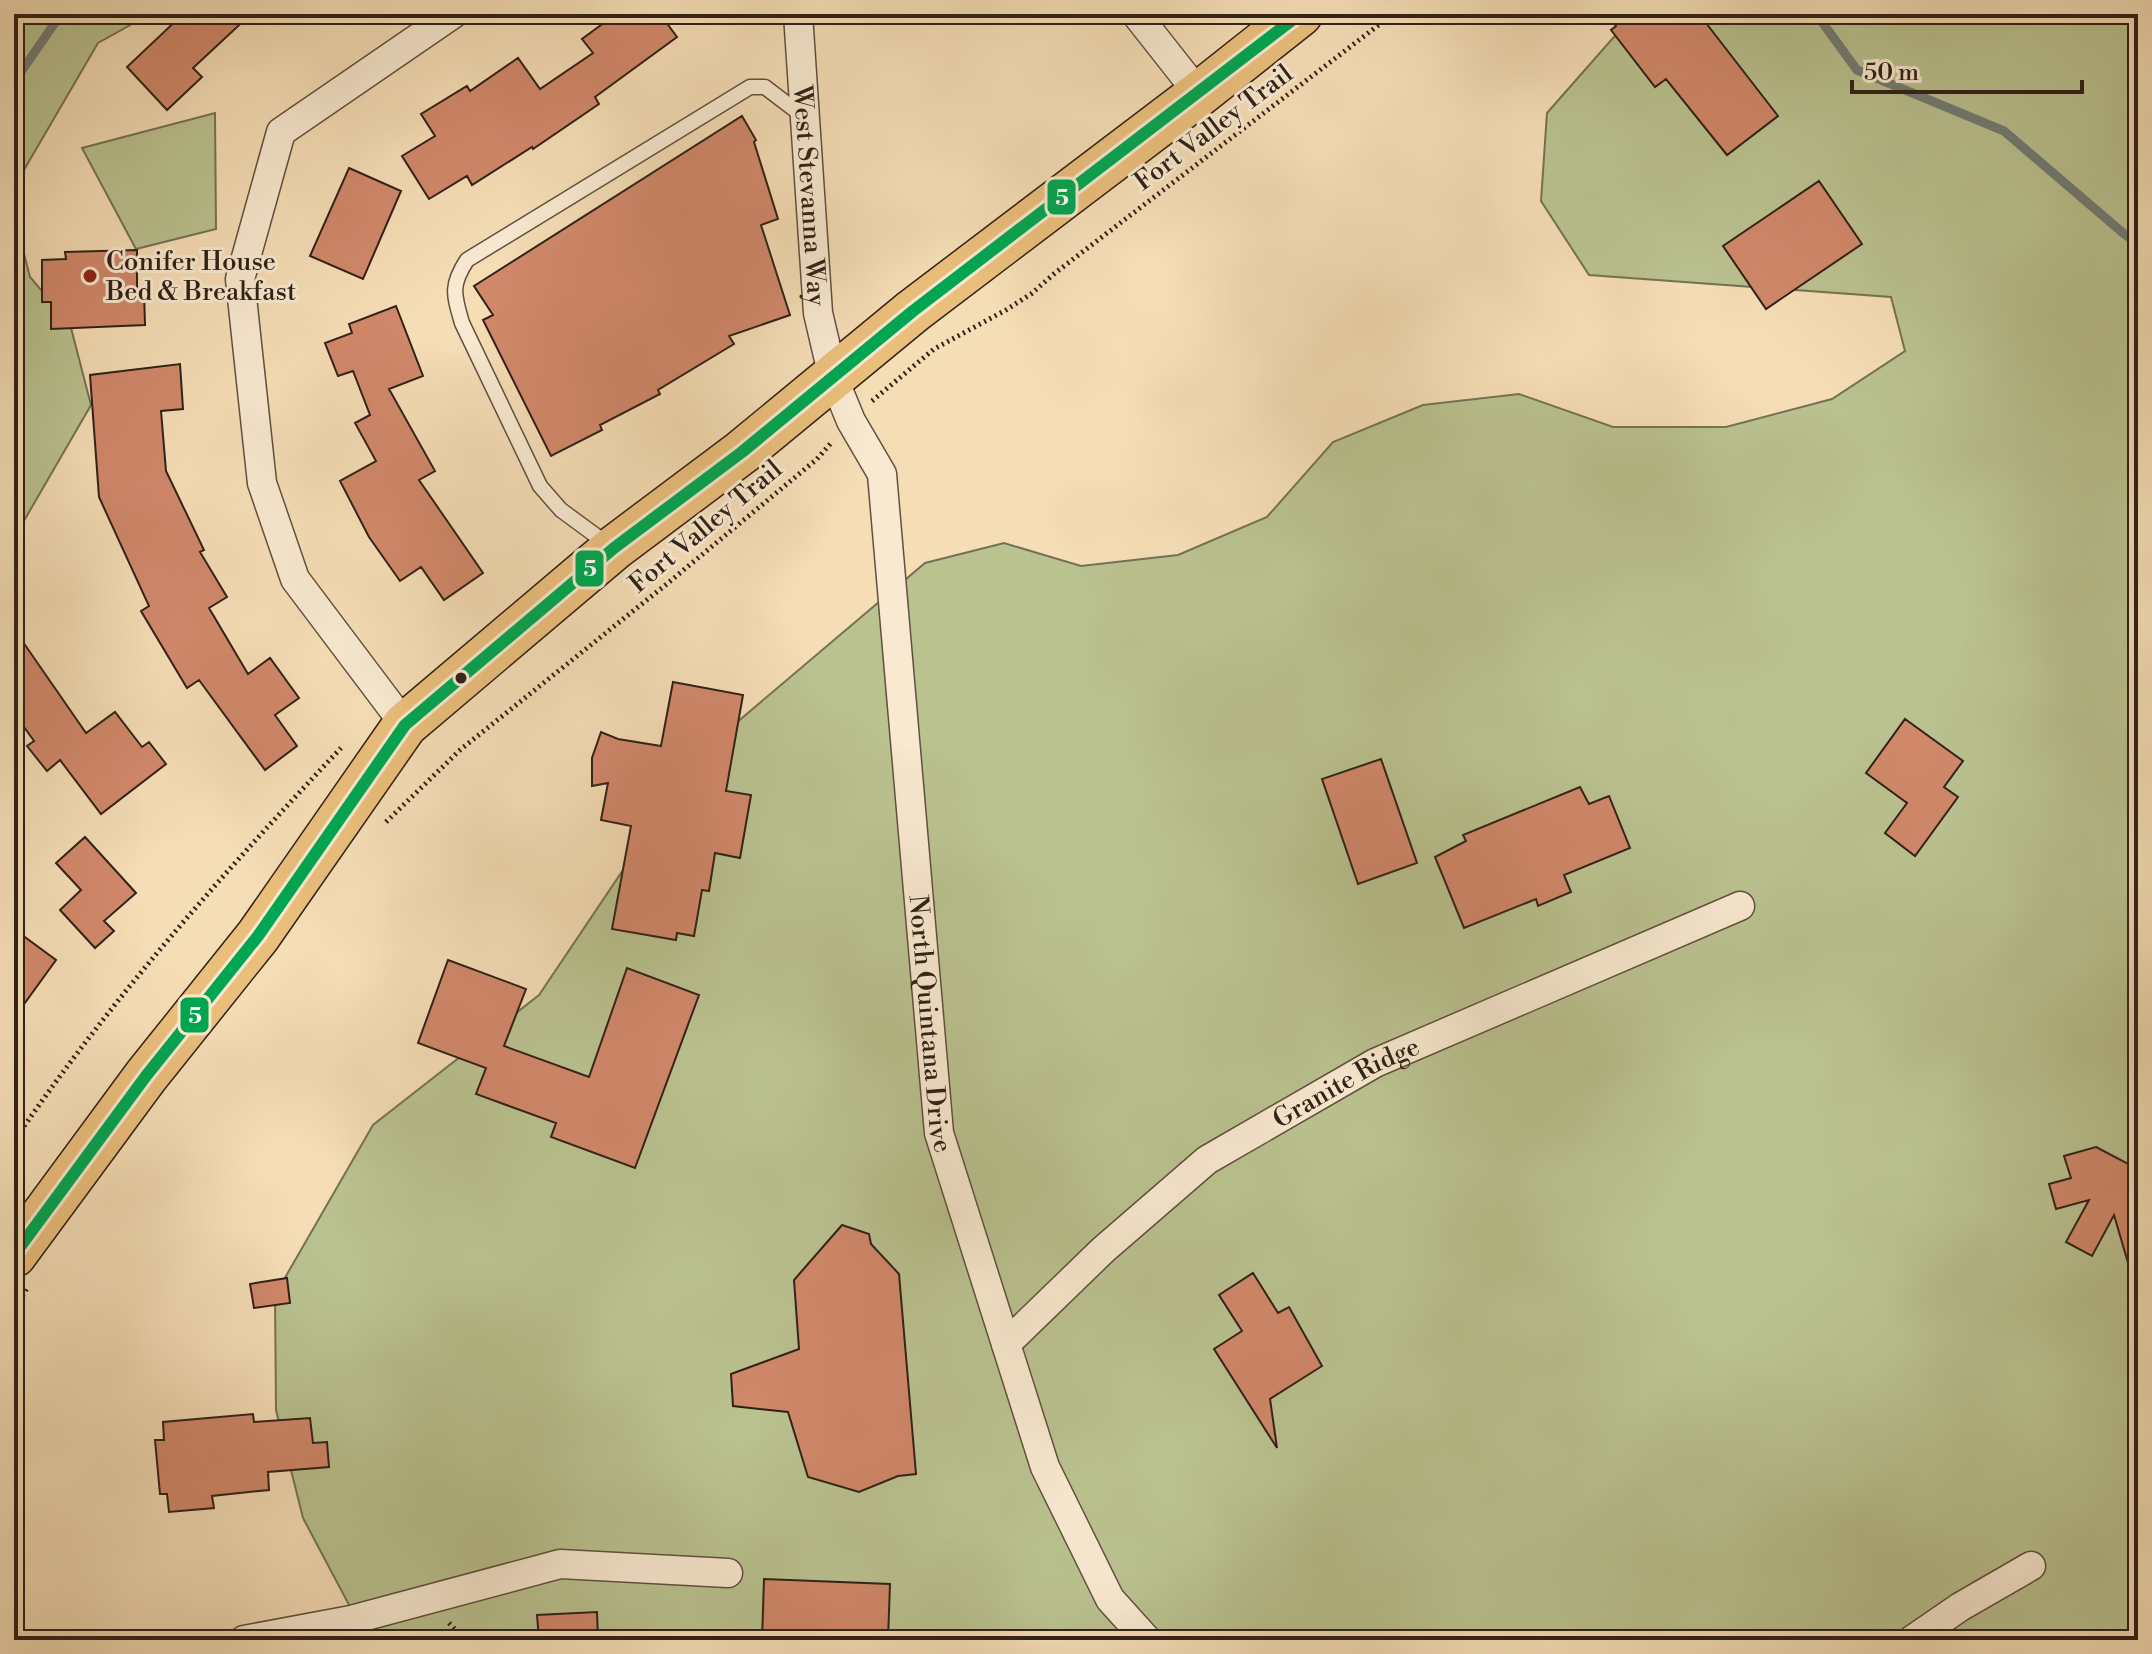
<svg xmlns="http://www.w3.org/2000/svg" width="2152" height="1654" font-family="'Libre Bodoni',serif">
<style>
.green{fill:#bac290;stroke:#757254;stroke-width:2}
.lines{fill:none;stroke-linecap:round;stroke-linejoin:round}
.stream{stroke:#727d76;stroke-width:9}
.building{fill:#d1886b;stroke:#302117;stroke-width:2}
.lane-casing{stroke:#61503f;stroke-width:17}
.street-casing{stroke:#61503f;stroke-width:31}
.primary-casing{stroke:#302117;stroke-width:47}
.path{stroke:#302117;stroke-width:5;stroke-dasharray:2 4;stroke-linecap:butt}
.lane{stroke:#f8e9d0;stroke-width:14}
.street{stroke:#f8e9d0;stroke-width:28}
.primary{stroke:#eabe7b;stroke-width:44}
.bus-1-casing{stroke:#f8e9d0;stroke-width:18}
.bus-1{stroke:#00a651;stroke-width:12}
.poi-dot{fill:#8f2418;stroke:#f8e9d0;stroke-width:3}
.bus-dot{fill:#302117;stroke:#f8e9d0;stroke-width:3}
.labels{text-anchor:middle;stroke-width:6;stroke-linejoin:round;paint-order:stroke}
.street-label{font-size:26px;fill:#302117;stroke:#f8e9d0}
.poi-label{font-size:26px;fill:#302117;stroke:#f8e9d0;text-anchor:start}
.line-badge{stroke:#f8e9d0;stroke-width:3}
.badge-label{font-size:22px;text-anchor:middle;font-weight:bold;fill:#fff}
</style>
<rect width="100%" height="100%" fill="#f5ddb6"/>
<filter id="stains"><feTurbulence type="fractalNoise" baseFrequency=".0025" numOctaves="4"/><feColorMatrix values="0 0 0 0 .2 0 0 0 0 .09 0 0 0 0 .02 0 0 0 .5 -.17"/></filter>
<radialGradient id="worn" r=".72"><stop offset=".6" stop-color="#630" stop-opacity="0"/><stop offset="1" stop-color="#630" stop-opacity=".3"/></radialGradient>
<path class="green" d="M14,14H150L98,43L14,187Z
M1643,14H2138V1640H379L357,1620L303,1518L276,1410L275,1295L373,1125L539,995L703,751L925,563L1004,543L1081,566L1178,555L1267,517L1333,442L1423,405L1519,394L1613,427H1726L1832,399L1905,351L1891,297L1589,275L1541,201L1547,113L1613,38Z
M215,113L216,229L136,249L82,148Z
M14,215L30,277L70,324L91,405L14,538Z"/>
<g class="lines">
<path class="stream" d="M1820,14L1822,22L1857,70L2004,131L2123,233L2138,244
M14,82L61,14"/>
</g>
<path class="building" d="M183,14H251L193,68L202,77L167,110L127,67Z
M616,14H660L677,37L595,97L599,104L533,149L532,147L472,185L467,176L429,199L402,156L435,136L421,114L467,86L470,91L518,58L540,89L593,53L582,39Z
M1606,14H1699L1778,116L1727,155L1666,79L1655,87L1611,30L1616,26Z
M742,116L756,140L754,142L778,219L761,225L790,315L729,336L734,344L658,390L660,394L600,425L602,430L551,456L483,320L493,315L474,286Z
M349,168L401,191L363,279L310,256Z
M1819,181L1862,244L1766,309L1723,246Z
M137,250V292L144,291L145,325L51,329V302H42V260L66,259L65,252Z
M396,306L423,376L389,389L435,471L419,480L483,573L444,600L421,567L400,581L369,537L340,481L376,461L355,423L370,415L353,371L338,376L325,343L352,333L349,324Z
M180,364L183,409L161,411L166,471L204,550L200,552L227,597L209,608L248,674L270,658L299,698L275,715L297,746L265,770L199,680L187,688L141,611L149,606L99,497L90,375Z
M14,629L86,733L115,712L142,747L149,742L166,764L101,814L60,760L47,771L27,746L34,741L14,713Z
M673,682L743,695L726,791L751,795L740,858L715,853L709,891L702,890L694,936L677,933L676,940L612,929L631,826L601,820L608,783L592,786V758L601,732L618,739L661,746Z
M1905,719L1963,761L1944,787L1958,797L1915,856L1885,833L1907,803L1866,773Z
M1381,759L1417,863L1358,884L1322,779Z
M1580,787L1589,804L1609,796L1630,848L1564,875L1571,892L1538,906L1536,899L1464,928L1435,857L1466,841L1463,835Z
M85,837L136,893L104,921L114,931L95,948L60,910L81,890L56,863Z
M14,929L56,960L14,1018Z
M448,960L526,989L504,1046L589,1077L627,968L699,995L635,1168L551,1137L556,1123L476,1094L486,1068L418,1043Z
M2096,1147L2138,1169V1272L2131,1273L2114,1215L2092,1256L2066,1242L2089,1200L2056,1209L2049,1184L2071,1178L2064,1156Z
M842,1225L869,1234L871,1244L899,1274L916,1474L898,1476L859,1492L808,1477L788,1412L733,1406L731,1374L799,1349L794,1280Z
M1253,1273L1278,1313L1289,1307L1322,1366L1270,1399L1277,1448L1214,1349L1242,1331L1219,1295Z
M287,1278L290,1303L254,1308L250,1284Z
M253,1414L254,1422L310,1418L313,1443L327,1442L329,1467L268,1472L269,1490L212,1496L214,1508L169,1512L167,1494H160L155,1440H164L163,1422Z
M764,1579L890,1584L888,1640H762Z
M597,1612L598,1640H539L537,1615Z"/>
<g class="lines">
<defs>
<path id="lane" d="M610,546L561,510L540,486L462,323C454,295 450,286 467,260L750,87H765L803,116"/>
<g id="street">
<path id="s1" d="M798,14L818,313L833,377L851,421L882,474L939,1133L1045,1467L1110,1599L1147,1640"/>
<path d="M1136,14L1199,94"/>
<path d="M405,725L295,579L262,483L240,279L281,132L453,14"/>
<path id="s2" d="M1006,1344L1103,1250L1207,1160L1375,1063L1740,906"/>
<path d="M244,1640L351,1620L560,1564L728,1573"/>
<path d="M1912,1640L1960,1607L2031,1566"/>
</g>
<path id="primary" d="M14,1255L146,1076L258,936L405,725L614,548L742,452L913,311L1199,94L1300,14"/>
</defs>
<use href="#lane" class="lane-casing"/>
<use href="#street" class="street-casing"/>
<use href="#primary" class="primary-casing"/>
<path class="path" d="M872,401L934,349L1006,310L1031,294L1055,273L1393,14
M386,822L460,750L668,583L817,459L831,443
M14,1141C110,1000 224,872 341,748
M14,1312L27,1288
M449,1623L465,1640"/>
<use href="#lane" class="lane"/>
<use href="#street" class="street"/>
<use href="#primary" class="primary"/>
<defs>
<path id="bus-1" d="M14,1255L146,1076L258,936L405,725L614,548L742,452L913,311L1300,14"/>
</defs>
<use href="#bus-1" class="bus-1-casing"/>
<use href="#bus-1" class="bus-1"/>
</g>
<circle class="poi-dot" cx="90" cy="276" r="8"/>
<circle class="bus-dot" cx="461" cy="678" r="7"/>
<g class="labels">
<g class="street-label">
<text transform="translate(1213 127) rotate(-37)" y="9">Fort Valley Trail</text>
<text dy="9" stroke="none"><textPath href="#s1" startOffset="182">West Stevanna Way</textPath></text>
<text transform="translate(705 526) rotate(-40)" y="9">Fort Valley Trail</text>
<text dy="9" stroke="none"><textPath href="#s1" startOffset="1026">North Quintana Drive</textPath></text>
<text dy="9" stroke="none"><textPath href="#s2" startOffset="432">Granite Ridge</textPath></text>
</g>
<g class="poi-label">
<text x="106" y="270">Conifer House<tspan x="106" dy="30">Bed &amp; Breakfast</tspan></text>
</g>
</g>
<g class="line-badge">
<rect x="1046" y="178" width="31" height="38" rx="8" fill="#00a651"/>
<rect x="574" y="549" width="31" height="39" rx="8" fill="#00a651"/>
<rect x="179" y="996" width="31" height="38" rx="8" fill="#00a651"/>
</g>
<g class="badge-label">
<text x="1062" y="205">5</text>
<text x="590" y="576">5</text>
<text x="195" y="1023">5</text>
</g>
<rect width="2152" height="1654" fill="none" stroke="#f5ddb6" stroke-width="48"/>
<rect x="16" y="16" width="2120" height="1622" fill="none" stroke="#302117" stroke-width="4"/>
<rect x="24" y="24" width="2104" height="1606" fill="none" stroke="#302117" stroke-width="2"/>
<path d="M1852 80v12h230v-12" fill="none" stroke="#302117" stroke-width="4"/>
<text x="1864" y="80" font-size="24" fill="#302117" stroke="#f8e9d0" stroke-width="6" paint-order="stroke">50 m</text>
<rect width="100%" height="100%" filter="url(#stains)"/>
<rect width="100%" height="100%" fill="url(#worn)"/>
</svg>
